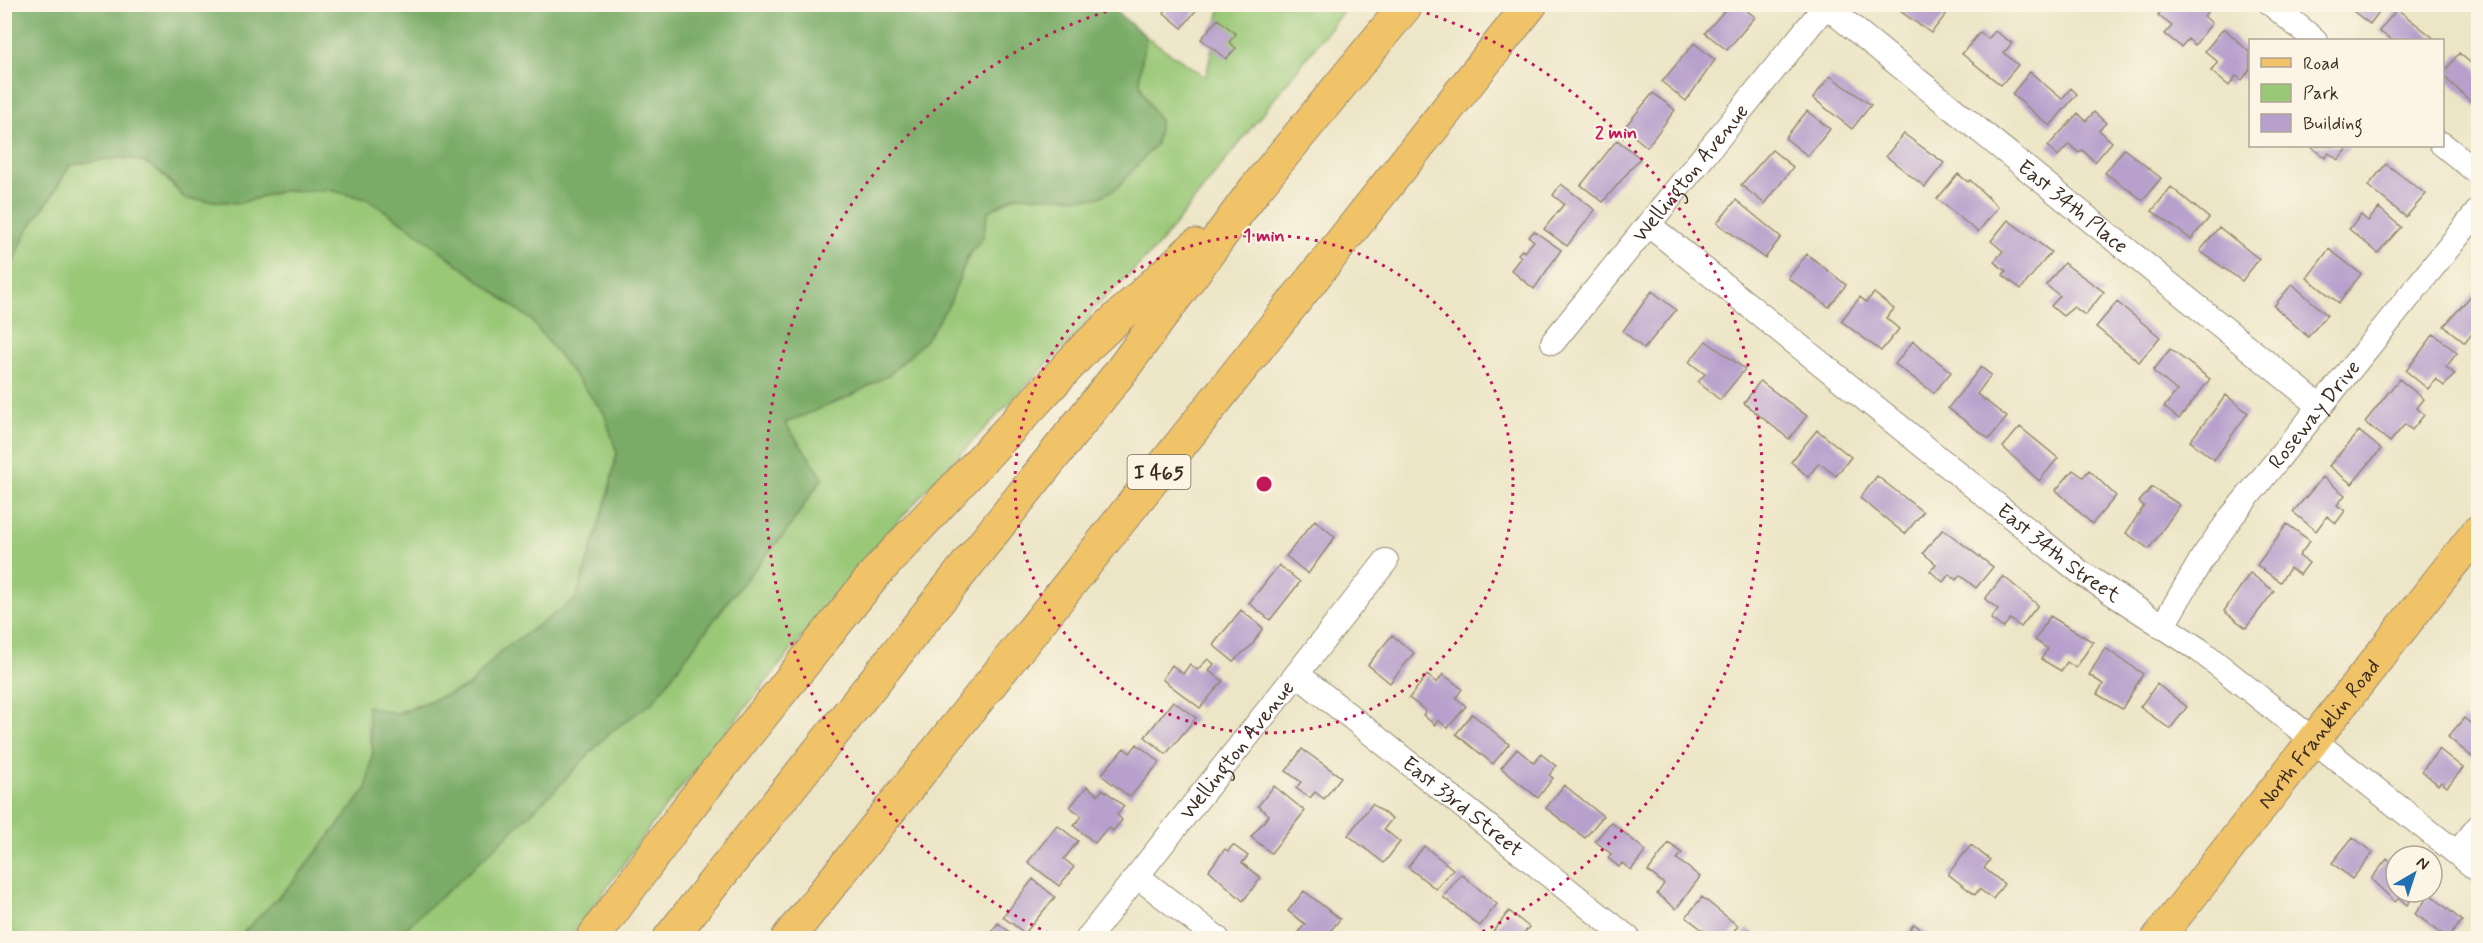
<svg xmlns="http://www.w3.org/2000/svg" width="2483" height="943" font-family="Mynerve,sans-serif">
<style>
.green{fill:#99c877;stroke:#6a794a;stroke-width:1.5}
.forest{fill:#7aac68;stroke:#5a6b43;stroke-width:1.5}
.building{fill:#b7a0cc}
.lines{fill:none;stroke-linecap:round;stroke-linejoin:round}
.minor-casing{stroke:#948872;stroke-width:26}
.major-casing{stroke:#948872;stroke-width:34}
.highway-casing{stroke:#948872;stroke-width:35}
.minor{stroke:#fff;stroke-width:24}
.major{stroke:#f0c369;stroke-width:32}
.highway{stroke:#f0c369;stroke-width:33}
.ring{fill:none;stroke:#c2185b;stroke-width:3;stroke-dasharray:3 6}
.labels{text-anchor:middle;stroke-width:4.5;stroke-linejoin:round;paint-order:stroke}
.shield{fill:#fcf5e5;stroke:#75675a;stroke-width:1.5}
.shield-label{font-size:20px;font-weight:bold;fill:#3b2a1e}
.street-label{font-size:21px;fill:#3b2a1e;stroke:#fcf5e5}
.centre{fill:#c2185b;stroke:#fcf5e5;stroke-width:3}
.ring-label{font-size:18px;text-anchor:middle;font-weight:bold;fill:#c2185b;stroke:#fcf5e5;stroke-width:4.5;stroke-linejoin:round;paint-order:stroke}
</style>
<rect width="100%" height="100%" fill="#fcf5e5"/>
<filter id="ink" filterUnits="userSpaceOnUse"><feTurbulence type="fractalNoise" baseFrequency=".0167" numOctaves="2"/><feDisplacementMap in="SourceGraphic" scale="12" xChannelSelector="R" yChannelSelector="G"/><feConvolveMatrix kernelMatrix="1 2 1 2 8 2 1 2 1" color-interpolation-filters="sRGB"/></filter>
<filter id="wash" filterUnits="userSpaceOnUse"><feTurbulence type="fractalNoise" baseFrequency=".008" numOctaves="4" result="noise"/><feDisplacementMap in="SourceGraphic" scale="24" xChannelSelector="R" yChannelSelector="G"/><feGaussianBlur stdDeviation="1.35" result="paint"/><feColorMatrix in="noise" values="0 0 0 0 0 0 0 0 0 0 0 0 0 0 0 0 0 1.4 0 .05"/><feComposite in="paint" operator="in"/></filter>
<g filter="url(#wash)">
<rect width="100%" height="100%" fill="#ece5c6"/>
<path class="green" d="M1224,5H1348L1158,246L1092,311L1085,325L939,476L869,554L652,824L571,938H397L417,917L553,792L609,733L653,701L734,593L786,532L823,477L784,423C884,382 925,367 966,262C969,253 977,247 981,239C986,232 986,220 987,212L1015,196L1116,189L1156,144L1160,121C1132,79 1139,83 1146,37L1206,77L1220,9Z
M126,156L154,166L185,199L240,203L282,191L329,190L367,199L411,228L531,320L604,413L617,453L607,499L576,599L501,651L469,686L367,724L373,751L366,790L293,882L238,938H11L4,908V282L27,231L52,196L70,165Z"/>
<path class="forest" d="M1106,4L1146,36C1139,83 1132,79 1160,121L1156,144L1116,189L1097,198L1015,196L988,212L983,237L967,257L950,303L925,341L889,375L850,396L785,423L823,477L786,532L734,593L653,702L609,733L553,792L457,883L417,917L397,938H238L293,882L366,790L373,751L367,706L398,714L469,686L501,651L576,599L607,499L617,453L604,413L531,320L411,228L367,199L329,190L282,191L240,203L185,199C146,148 127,156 70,165L52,195L27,231L5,282V5Z"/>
<g id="blocks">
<path class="building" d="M1170,4H1201L1182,28L1164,13Z
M1896,4H1948L1952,7L1931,33L1897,9L1899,7Z
M2167,4H2202L2209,10L2204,16L2212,23L2195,45L2188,39L2181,47L2165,34L2172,26L2158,15Z
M2348,4H2385L2370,24L2349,8Z
M1729,5H1740L1755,17L1727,50L1705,33Z
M2397,9L2436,40H2392L2379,31Z
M1218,19L1236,34L1229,42L1236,48L1226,59L1201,39Z
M2224,28L2250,53V69L2242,80L2236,76L2229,86L2211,71L2218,62L2205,51Z
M1995,31L2012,43L2004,53L2018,65L2001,85L1962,54L1980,32L1988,39Z
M1694,43L1715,60L1686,101L1662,82Z
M2459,53L2478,69V108L2442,75Z
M2030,72L2062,99L2071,88L2077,94L2050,126L2012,94Z
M1830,76L1871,105L1852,129L1813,98Z
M1653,93L1675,110L1647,147L1624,128Z
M1807,111L1830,129L1808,156L1785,138Z
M2094,112L2106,123L2099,130L2112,142L2095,162L2082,150L2079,153L2069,144L2058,156L2048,146L2078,113L2086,121Z
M1904,134L1944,163L1925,187L1886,156Z
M1617,140L1640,158L1603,202L1581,185Z
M2310,146H2350L2338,160L2329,153L2325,158Z
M2124,149L2161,178L2143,200L2105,173Z
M1772,150L1793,167L1765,204L1741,185Z
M2386,164L2426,194L2406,217L2368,186Z
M1958,174L1968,182L1970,180L1998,207L1978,232L1937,199Z
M1561,184L1595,210L1567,246L1544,229L1564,204L1553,195Z
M2171,187L2209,218L2191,239L2152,211Z
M1736,200L1781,237L1765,258L1717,223Z
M2379,208L2401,227L2378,253L2349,229L2361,215L2368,221Z
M2008,220L2051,252L2021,289L2003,275L2006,271L1994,262L2003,251L1991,241Z
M2219,227L2259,259L2242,281L2200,251Z
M1534,231L1561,250L1534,289L1511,270L1521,257L1518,254L1522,250L1524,252L1534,241L1529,237Z
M2329,249L2361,274L2339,303L2307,278Z
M1807,254L1846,285L1829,307L1788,278Z
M2064,263L2104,292L2085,315L2074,307L2063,316L2051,306L2060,296L2046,285Z
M2292,284L2327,315L2308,337L2274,306Z
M2477,289L2478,326L2465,343L2444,326Z
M1652,291L1676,310L1644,349L1623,331Z
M1874,293L1894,309L1886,318L1899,329L1881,351L1841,321L1860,297L1866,302Z
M2117,302L2160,337L2139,362L2096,327Z
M2434,334L2457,353L2446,367L2455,374L2444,386L2436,379L2428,389L2406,371Z
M1706,341L1745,369L1720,400L1698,382L1705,374L1689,362Z
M1913,341L1951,372L1934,393L1895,364Z
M2170,349L2210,379L2179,419L2164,407L2177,391L2153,371Z
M1981,367L1991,375L1977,394L2007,417L1989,439L1948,408Z
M2399,379L2424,399L2417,408L2424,415L2412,430L2405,424L2390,442L2365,422Z
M1760,381L1807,416L1789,439L1744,403Z
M2226,395L2248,413L2214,460L2190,441Z
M2020,427L2058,458L2039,481L2003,447Z
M1817,430L1851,457L1836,476L1819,463L1808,477L1791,462Z
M2359,431L2381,449L2352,484L2329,466Z
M2073,470L2083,477L2089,470L2116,496L2092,524L2056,490Z
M1877,476L1923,512L1905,534L1860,498Z
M2323,477L2345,495L2337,505L2345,511L2336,523L2327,516L2316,531L2293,512Z
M2152,487L2180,505L2149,549L2126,533L2144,506L2139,502Z
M1315,520L1335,537L1308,574L1286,556Z
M2287,524L2310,541L2299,556L2309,563L2300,575L2290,568L2280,582L2257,565Z
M1943,529L1993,567L1976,588L1960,575L1956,580L1949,574L1943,582L1930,571L1936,564L1923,553Z
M1279,565L1300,582L1270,620L1249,603Z
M2250,573L2274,591L2246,628L2224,611Z
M2003,576L2038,605L2021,627L2010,619L2003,628L1991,619L1998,609L1985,599Z
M1241,610L1263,628L1252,645L1233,661L1213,645Z
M2050,616L2093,642L2076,668L2067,662L2061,671L2041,659L2048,649L2035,640Z
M1392,635L1414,653L1390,683L1368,665Z
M2105,648L2143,674L2122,709L2097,694L2103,684L2089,675Z
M1208,659L1214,664L1209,671L1223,681L1200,708L1162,679L1172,665L1183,674L1190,664L1197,670Z
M1443,674L1462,689L1456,698L1466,706L1448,728L1438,720L1435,725L1423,715L1426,711L1409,698L1427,675L1437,683Z
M2157,684L2187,707L2170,729L2140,707Z
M1173,701L1196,718L1166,754L1145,737Z
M1472,714L1509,744L1493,764L1456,734Z
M2464,718L2478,729V749L2472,757L2448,737Z
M1137,744L1160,762L1130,797L1101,775L1124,748L1130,753Z
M1302,749L1341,777L1324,799L1315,792L1310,798L1296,788L1301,782L1286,771Z
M1517,749L1534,763L1541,754L1556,766L1549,775L1553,778L1538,798L1501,768Z
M2439,749L2463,768L2447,787L2441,782L2438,785L2422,771Z
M1564,785L1603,816L1585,838L1546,808Z
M1087,786L1098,795L1103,789L1124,806L1117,815L1122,820L1113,831L1108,827L1095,843L1074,826L1082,816L1070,807Z
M1274,786L1305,811L1271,853L1251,837L1269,815L1258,806Z
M1372,804L1392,819L1384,829L1400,842L1384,863L1348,835Z
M1611,822L1646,851L1631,870L1622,863L1619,867L1608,858L1611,854L1595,841Z
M1057,825L1078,841L1064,859L1074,867L1059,886L1028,862Z
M2353,837L2373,853L2352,879L2332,863Z
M1669,843L1682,853L1677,859L1700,877L1676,909L1657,894L1664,884L1648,871Z
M1233,845L1248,856L1242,863L1261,878L1243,901L1209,870L1225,849L1228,851Z
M1971,845L1990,860L1984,868L2004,884L1993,899L1979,889L1975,895L1948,874Z
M1424,846L1453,869L1436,889L1408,867Z
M2387,859L2396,866V892H2417L2407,905L2399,898L2395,902L2371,879Z
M1461,874L1497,904L1480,926L1443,897Z
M1033,879L1055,897L1025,933L1003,917Z
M1304,891L1340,919L1325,938H1302L1297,934L1305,924L1288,911Z
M2430,894L2462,921L2448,938L2415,914Z
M1702,897L1738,926L1728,938H1713L1686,917Z
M1509,911L1529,927L1520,938H1488Z
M998,923L1017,938H986Z
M1914,924L1933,938H1909L1906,934Z
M1748,929L1759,938H1740Z"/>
</g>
</g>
<g filter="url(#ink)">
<use href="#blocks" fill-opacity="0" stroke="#948872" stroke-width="1.5"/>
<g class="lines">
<defs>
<g id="minor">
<path d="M2271,4L2315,40"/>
<path id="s1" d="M1826,6L2320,406"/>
<path d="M2442,144L2478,173"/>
<path id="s2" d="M1649,225L2080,572L2198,649L2478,870"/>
<path id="s3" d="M1553,342L1827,4"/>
<path id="s4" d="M2162,627L2203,557L2232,516L2478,211"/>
<path id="s5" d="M1297,674L1628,938"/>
<path d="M2457,853L2478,827"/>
<path d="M1137,876L1217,938"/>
<path id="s6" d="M1088,938L1386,561"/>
</g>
<g id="major">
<path id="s7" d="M2158,938L2478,531"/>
</g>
<path id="highway" d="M593,938L687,809L875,574L1086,347L1195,246
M670,938L1118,375L1255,189L1407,4
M788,938L1531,4"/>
</defs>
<use href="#minor" class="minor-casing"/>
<use href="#major" class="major-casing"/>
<use href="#highway" class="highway-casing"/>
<use href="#minor" class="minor"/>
<use href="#major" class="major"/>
<use href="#highway" class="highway"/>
</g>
</g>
<g class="ring">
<circle cx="1264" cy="484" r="249"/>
<path d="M1057 937A498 498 0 0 1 1127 5M1401 5A498 498 0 0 1 1471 937"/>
</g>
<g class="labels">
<rect class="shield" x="1127.5" y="455" width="63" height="34" rx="4.5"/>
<g class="shield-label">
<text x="1159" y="479">I 465</text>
</g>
<g class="street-label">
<text dy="7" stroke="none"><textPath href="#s3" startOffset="218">Wellington Avenue</textPath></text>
<text dy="7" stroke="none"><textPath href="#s1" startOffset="318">East 34th Place</textPath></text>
<text dy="7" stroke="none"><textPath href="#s4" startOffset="262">Roseway Drive</textPath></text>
<text dy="7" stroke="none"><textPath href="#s2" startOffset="525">East 34th Street</textPath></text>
<text dy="7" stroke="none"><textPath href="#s7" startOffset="260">North Franklin Road</textPath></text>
<text dy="7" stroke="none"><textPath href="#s6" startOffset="240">Wellington Avenue</textPath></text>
<text dy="7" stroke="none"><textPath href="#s5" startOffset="212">East 33rd Street</textPath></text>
</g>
</g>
<circle cx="1264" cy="484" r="9" class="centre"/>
<g class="ring-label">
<text x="1616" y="138">2 min</text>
<text x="1264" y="241">1 min</text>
</g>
<rect width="2483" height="943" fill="none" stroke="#fcf5e5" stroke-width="24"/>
<rect x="2249" y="39" width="195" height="108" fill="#fcf5e5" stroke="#afa495" stroke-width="1.5"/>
<rect x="2261" y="58" width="30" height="9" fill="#f0c369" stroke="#afa495" stroke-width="1.5"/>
<text x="2303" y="69" font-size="18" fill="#3b2a1e">Road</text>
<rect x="2261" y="84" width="30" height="18" fill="#99c877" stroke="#afa495" stroke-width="1.5"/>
<text x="2303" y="99" font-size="18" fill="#3b2a1e">Park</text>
<rect x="2261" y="114" width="30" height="18" fill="#b7a0cc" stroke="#afa495" stroke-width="1.5"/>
<text x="2303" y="129" font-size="18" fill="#3b2a1e">Building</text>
<g transform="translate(2414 874) rotate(39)"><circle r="28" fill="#fcf5e5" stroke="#afa495" stroke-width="1.5"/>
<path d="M0-4.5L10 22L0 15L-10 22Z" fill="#1f6fb2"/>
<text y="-9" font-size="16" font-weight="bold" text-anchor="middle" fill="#3b2a1e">N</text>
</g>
</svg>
